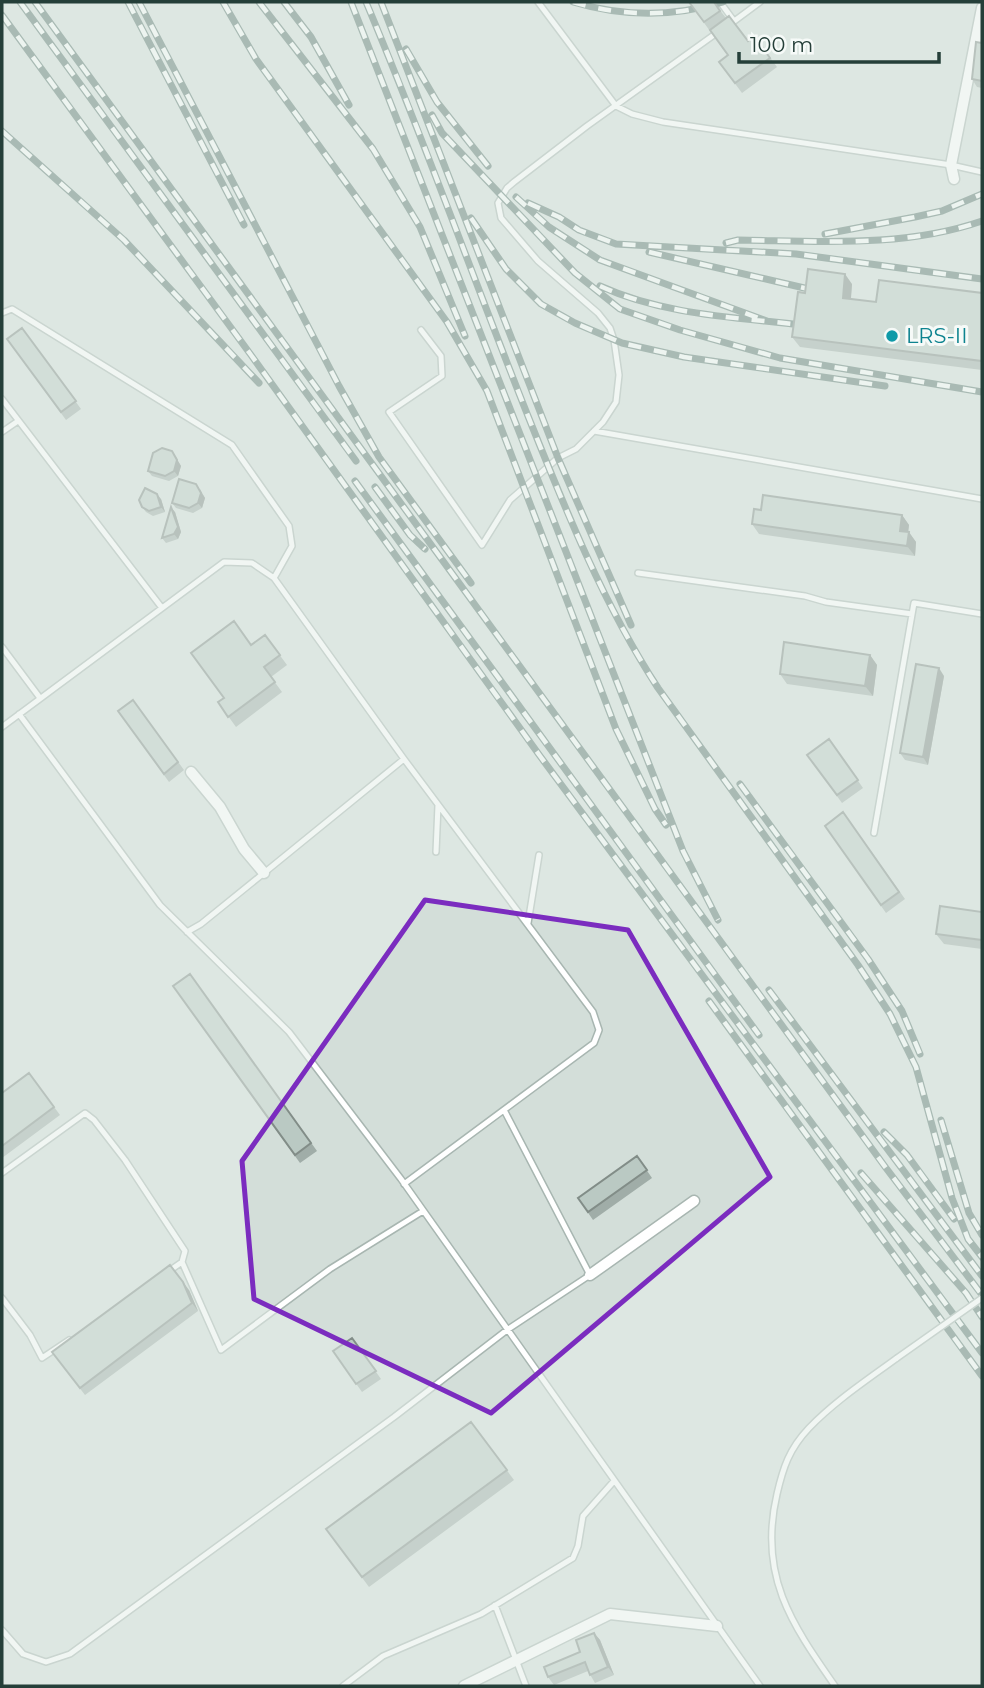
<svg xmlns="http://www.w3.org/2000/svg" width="984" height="1688" font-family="Montserrat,sans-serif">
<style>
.built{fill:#d3ded9}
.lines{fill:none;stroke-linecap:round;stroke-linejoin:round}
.service-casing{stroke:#a8b6b1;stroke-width:8}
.minor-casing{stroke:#a8b6b1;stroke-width:13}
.service{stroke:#fff;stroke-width:5}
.minor{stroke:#fff;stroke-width:10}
.rail-casing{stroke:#5f7b74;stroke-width:7}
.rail{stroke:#f6faf8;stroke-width:4.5;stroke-dasharray:13;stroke-linecap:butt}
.service-bridge-casing{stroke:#a8b6b1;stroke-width:8;stroke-linecap:butt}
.service-bridge{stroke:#fff;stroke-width:5}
.wall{fill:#a0ada8}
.shaded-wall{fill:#828d88}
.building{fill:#bac9c3;stroke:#828d88;stroke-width:2}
.marked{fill:none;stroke:#7b2cbf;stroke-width:5;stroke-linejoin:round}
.culture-dot{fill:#0f9aa8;stroke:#f6faf8;stroke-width:2.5}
.labels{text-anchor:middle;stroke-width:6;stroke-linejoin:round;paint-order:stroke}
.culture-label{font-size:21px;fill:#0d838f;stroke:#f6faf8;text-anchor:start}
</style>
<rect width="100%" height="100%" fill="#e5eeea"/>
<path class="built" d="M2,2H982V1686H2Z"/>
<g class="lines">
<defs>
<path id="service" d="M538,2L616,106L632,114L663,122L951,165L982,172
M720,2L734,21
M729,25L760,2
M2,313L12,309L232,445L289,526L292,546L274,578
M421,330L441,356L442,376L389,412L482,545L510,500L558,458L576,449L603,422L616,402L619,375L614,340L610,328L598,313L538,261L501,218L498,203L507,188L514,182L587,126L718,32
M2,399L162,608
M594,431L982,499
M2,432L18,421
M638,573L805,596L826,602L912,614
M2,647L40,698
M19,714L160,905L289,1032L401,1179L760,1686
M2,727L224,562L252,563L274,578L404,759L593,1012L599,1030L594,1043L404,1184
M874,833L914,603L982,614
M436,852L438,805
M528,923L539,855
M187,932L201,924L264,873L404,759
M2,1173L85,1113L94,1120L125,1160L185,1251L182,1262L169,1271
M182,1262L221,1350L330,1269L423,1211
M2,1298L30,1335L42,1358L69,1340
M495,1605L526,1686
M2,1630L23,1654L46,1662L70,1654L394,1417L507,1330L590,1275L504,1110
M343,1686L383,1656L481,1614L573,1558L578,1546L583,1516L614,1481
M835,1686C791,1623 758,1575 777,1494C783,1468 789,1449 809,1428C835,1401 867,1380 897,1358"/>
<path id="minor" d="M954,179L951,165L982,8
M191,772L220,807L244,849L264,873
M590,1275L694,1201
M464,1686L610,1614L717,1626"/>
</defs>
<use href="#service" class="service-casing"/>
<use href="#minor" class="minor-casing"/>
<use href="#service" class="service"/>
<use href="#minor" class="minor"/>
<defs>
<path id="rail" d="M20,2L356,461
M35,2L886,1168L982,1295
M128,2L244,225
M139,2L339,386L379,457L471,583
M223,2L256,59L447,322L487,391L616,729L655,809L666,825
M259,2L373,149L420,227L465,336
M284,2L311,37L349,105
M351,2L683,851L718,920
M366,2C423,137 472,275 526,411C564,506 602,602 658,688L858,965L890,1014L916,1067L952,1198L968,1239L982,1257
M381,2L558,458L631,625
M573,2C623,17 674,17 723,2
M2,15L251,355L540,756L982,1353
M406,49L437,102L488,166
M432,115L442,133L575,273L620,309L680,330L780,358L982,392
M2,131L124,240L259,383
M516,197L549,227L600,260L767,321
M528,203L559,217L579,230L616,244L796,254L982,279
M471,218L506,269L541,304L575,323L622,343L684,357L885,386
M825,234L915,217L942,211L982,194
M726,243L738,240C819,241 904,248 982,221
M649,252L813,290
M600,286C664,315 733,317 802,325
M355,481L759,1035
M375,487L410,535L425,549
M740,784L868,959L902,1011L920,1054
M769,990L982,1276
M709,1001L982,1376
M941,1120L969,1213L982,1235
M884,1132L907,1155L954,1219
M861,1173L966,1293L982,1317"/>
</defs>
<use href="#rail" class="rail-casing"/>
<use href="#rail" class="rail"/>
<defs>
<path id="service-bridge" d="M897,1358L982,1298"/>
</defs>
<use href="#service-bridge" class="service-bridge-casing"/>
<use href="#service-bridge" class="service-bridge"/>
</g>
<path class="wall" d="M689,2H716L715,4L726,18L748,41L754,36L777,67L742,93L719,62L728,56Z
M982,43V88L977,87L972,79Z
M852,284L851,299L876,302L982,293V370L800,347L792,337L805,293Z
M22,328L81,409L66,420L7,339Z
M172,451L181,466L178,476L169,481L152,476L148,471Z
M200,489L205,498L202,508L193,513L176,508L172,503Z
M161,499L165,512L153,516L146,512L142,507Z
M761,510L902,515L909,525L908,532L916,542L915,556L759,534L752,524Z
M175,512L181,532L178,539L166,543L162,538Z
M265,635L287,665L271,677L282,692L236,727L218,702L224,698L251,645Z
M870,655L877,665L873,696L787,684L780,674Z
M944,676L928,765L905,760L900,753Z
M133,700L184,770L169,782L118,711Z
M829,739L863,788L842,803L807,755Z
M843,812L905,899L886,913L825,826Z
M982,912V949L944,944L936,934Z
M190,974L317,1151L300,1163L173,986Z
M29,1073L60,1115L2,1158V1093Z
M637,1156L652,1178L593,1220L578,1198Z
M189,1290L198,1311L85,1395L52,1352Z
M352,1338L381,1379L362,1392L333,1351Z
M471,1422L514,1480L369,1587L326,1529Z
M594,1633L600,1640L614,1675L595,1683L588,1671L554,1685L548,1677L580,1652Z"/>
<path class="shaded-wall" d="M845,274L852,284L850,308L843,298Z
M172,451L181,466L178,476L174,471Z
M196,484L205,498L202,508L198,503Z
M157,494L161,499L165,512L161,507Z
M171,507L175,512L181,532L178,539L174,534Z
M902,515L909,525L907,541L900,531Z
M909,532L916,542L915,556L907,546Z
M870,655L877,665L873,696L865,686Z
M939,668L944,676L928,765L923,757Z
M183,1282L189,1290L198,1311L192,1303Z
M594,1633L600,1640L614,1675L608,1667Z"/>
<path class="building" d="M689,2H714L720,11L704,22Z
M729,16L748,41L754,36L770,58L735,83L719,62L728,55L710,30Z
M976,42L982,43V81L972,79Z
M808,269L845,274L843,298L876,302L879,280L982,293V361L792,337L798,292L805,293Z
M22,328L76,401L61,412L7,339Z
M162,448L172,451L177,460L174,471L165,476L148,471L153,453Z
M179,479L196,484L201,493L198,503L189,508L172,503Z
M145,488L157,494L161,507L149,511L142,507L139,500Z
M763,495L902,515L900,531L909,532L907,546L752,524L754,509L761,510Z
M171,507L178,527L174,534L162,538Z
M234,621L251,645L265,635L280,655L264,667L275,682L228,717L218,702L224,698L191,653Z
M784,642L870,655L865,686L780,674Z
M916,664L939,668L923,757L900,753Z
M133,700L178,762L164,774L118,711Z
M829,739L858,780L837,795L807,755Z
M843,812L899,892L881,905L825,826Z
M940,906L982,912V940L936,934Z
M190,974L311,1143L295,1155L173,986Z
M29,1073L54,1107L2,1146V1093Z
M637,1156L647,1170L588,1212L578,1198Z
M170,1265L183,1282L192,1303L80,1388L52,1352Z
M352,1338L376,1371L356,1384L333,1351Z
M471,1422L507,1470L362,1577L326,1529Z
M594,1633L608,1667L590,1675L585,1662L548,1677L544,1667L580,1652L576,1640Z"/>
<path d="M0 0H984V1688H0ZM425,900L628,930L770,1177L491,1413L254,1299L242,1161Z" fill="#e5eeea" fill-opacity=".55" fill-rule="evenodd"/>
<path class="marked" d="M425,900L628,930L770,1177L491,1413L254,1299L242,1161Z"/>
<circle class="culture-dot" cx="892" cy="336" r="7"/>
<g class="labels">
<g class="culture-label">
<text x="906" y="343">LRS-II</text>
</g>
</g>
<rect width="984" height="1688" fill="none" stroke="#253f39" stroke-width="7"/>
<path d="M739 52v10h200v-10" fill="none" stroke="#253f39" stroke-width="3.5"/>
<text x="750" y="52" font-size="21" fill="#253f39" stroke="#f6faf8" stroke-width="5" paint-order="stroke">100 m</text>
</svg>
